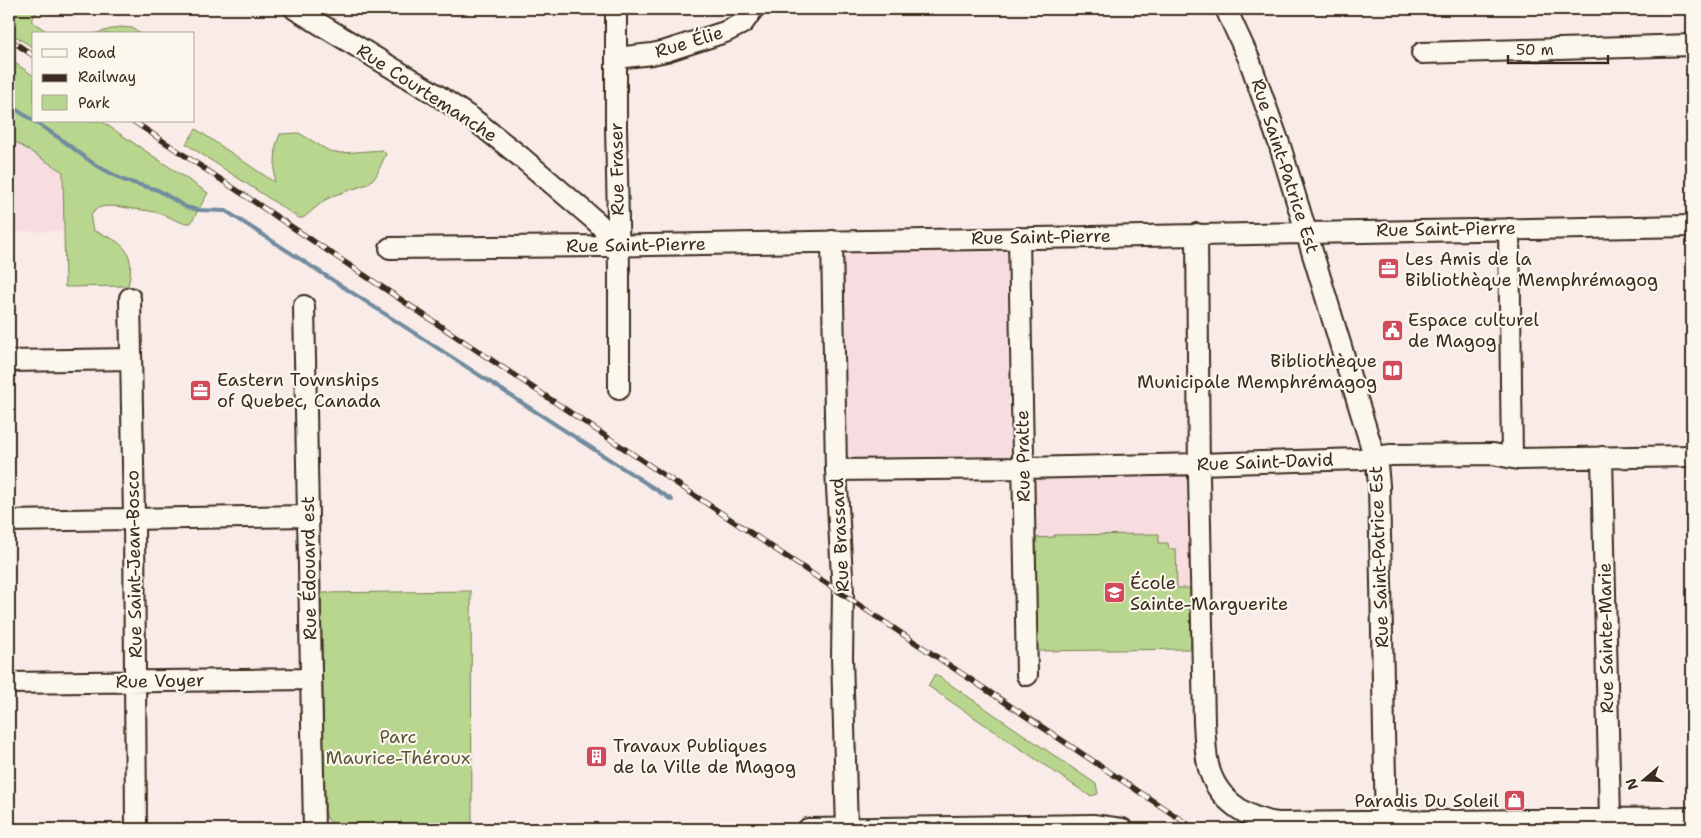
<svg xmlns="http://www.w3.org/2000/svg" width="1701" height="838" font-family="'Shantell Sans',sans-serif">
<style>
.built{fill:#f7dde0}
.green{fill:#b8d68e;stroke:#7a8056}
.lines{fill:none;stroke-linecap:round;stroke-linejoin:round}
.stream{stroke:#718c9f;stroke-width:4}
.minor-casing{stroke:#3b2a1e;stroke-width:24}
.minor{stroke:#fbf7ec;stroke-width:20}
.rail-casing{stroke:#3b2a1e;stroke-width:5.5}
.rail{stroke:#fbf7ec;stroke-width:4;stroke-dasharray:11;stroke-linecap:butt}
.labels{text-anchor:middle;stroke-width:4.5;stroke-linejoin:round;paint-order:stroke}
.street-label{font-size:18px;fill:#3b2a1e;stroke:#fbf7ec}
.poi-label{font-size:18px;fill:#3b2a1e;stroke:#fbf7ec;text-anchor:start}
.park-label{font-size:18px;fill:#5a553a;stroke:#fbf7ec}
</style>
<rect width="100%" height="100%" fill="#f9ebe7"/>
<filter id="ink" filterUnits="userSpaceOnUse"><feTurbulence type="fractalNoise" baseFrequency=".02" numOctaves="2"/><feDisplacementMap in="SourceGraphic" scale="10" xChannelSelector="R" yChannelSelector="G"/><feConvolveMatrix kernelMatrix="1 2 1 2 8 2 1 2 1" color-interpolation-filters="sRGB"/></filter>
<g filter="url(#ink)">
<path class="built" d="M9,138L63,172L64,231L9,232Z
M1004,248L1009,255V266L1007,281L1010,455L1008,458L1005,459L848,460L845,456L843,263L846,255L854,250Z
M1191,476L1194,649L1037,651L1033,479Z"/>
<path class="green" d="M9,9H39L31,21L51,34H34V48L9,32Z
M119,27L132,28L141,34H93Z
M9,59L34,76V121H101L208,193L191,223C179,224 173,218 162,214C153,211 143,210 134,209C116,206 80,199 94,231C125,242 136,252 128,286L65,287L63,172L9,138Z
M196,129L274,182L276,145L280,134L299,133L329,151L341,153L382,150L386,154L376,176L368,184L335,195L325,200L303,218H299L186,144Z
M1159,534V543H1168L1169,549H1176L1177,588H1190L1191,649L1037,651L1034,538L1054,537V535Z
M471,591L472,823L334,824L327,819L325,810L321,593Z
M935,674L1096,784L1098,794L1090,796L928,686Z"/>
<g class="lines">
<path class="stream" d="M9,105L34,121
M34,121L62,140L94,164L123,180L158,190L186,207L198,210L226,211L672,500"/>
<defs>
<path id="minor" d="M295,9L437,95L473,119L521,157L598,223L618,246
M616,9V126L619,269V389
M1226,9L1249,59L1280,146L1377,465L1379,485L1386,829
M1422,53L1692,45
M616,58L652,54L666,51L725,32L743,23L753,9
M1509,229L1512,458
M1197,234L1199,476L1204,723C1205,735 1205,747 1207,759C1212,795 1242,818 1277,823L1692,818
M1019,238L1027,675
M832,241L836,470L843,594L842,657L847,829
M390,248L598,246L1692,226
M130,298L134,518L136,829
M304,306L314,829
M9,361L131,359
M1602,457L1610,819
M836,470L1023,468L1199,464L1360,459L1391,455L1493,454L1518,459L1692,456
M9,521L308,516
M9,683L311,679
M808,829L1093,825L1122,829"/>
</defs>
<use href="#minor" class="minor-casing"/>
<use href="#minor" class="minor"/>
<defs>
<path id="rail" d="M9,39L34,56
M133,121L1195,829"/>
</defs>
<use href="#rail" class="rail-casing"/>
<use href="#rail" class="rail"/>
</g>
</g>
<defs>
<symbol id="office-square" viewBox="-11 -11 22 22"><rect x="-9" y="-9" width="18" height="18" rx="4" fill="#d1495b" stroke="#fbf7ec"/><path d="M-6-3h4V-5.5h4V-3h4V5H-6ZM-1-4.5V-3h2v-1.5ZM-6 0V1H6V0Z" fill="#fff"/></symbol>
<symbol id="civic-square" viewBox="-11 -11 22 22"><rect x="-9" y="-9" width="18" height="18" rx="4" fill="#d1495b" stroke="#fbf7ec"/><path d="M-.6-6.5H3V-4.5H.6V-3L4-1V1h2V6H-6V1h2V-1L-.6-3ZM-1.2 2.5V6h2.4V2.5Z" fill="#fff"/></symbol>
<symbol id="library-square" viewBox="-11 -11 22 22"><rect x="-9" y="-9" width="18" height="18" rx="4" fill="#d1495b" stroke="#fbf7ec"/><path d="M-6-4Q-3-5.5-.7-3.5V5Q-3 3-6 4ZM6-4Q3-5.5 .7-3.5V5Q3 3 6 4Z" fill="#fff"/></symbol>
<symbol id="school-square" viewBox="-11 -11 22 22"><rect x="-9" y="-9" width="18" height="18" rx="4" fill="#d1495b" stroke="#fbf7ec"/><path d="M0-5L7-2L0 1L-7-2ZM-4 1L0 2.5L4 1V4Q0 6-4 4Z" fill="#fff"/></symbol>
<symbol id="building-square" viewBox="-11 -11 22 22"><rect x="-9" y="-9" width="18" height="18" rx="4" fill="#d1495b" stroke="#fbf7ec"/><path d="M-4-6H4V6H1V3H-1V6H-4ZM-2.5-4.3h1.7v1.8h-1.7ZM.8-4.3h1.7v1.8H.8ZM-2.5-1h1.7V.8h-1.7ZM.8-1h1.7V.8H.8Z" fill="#fff"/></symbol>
<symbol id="shop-square" viewBox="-11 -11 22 22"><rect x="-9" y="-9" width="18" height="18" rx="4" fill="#d1495b" stroke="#fbf7ec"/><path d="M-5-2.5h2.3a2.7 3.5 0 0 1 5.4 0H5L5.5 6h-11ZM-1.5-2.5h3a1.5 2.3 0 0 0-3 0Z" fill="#fff"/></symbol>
</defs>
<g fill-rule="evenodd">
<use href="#office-square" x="1376" y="256" width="25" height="25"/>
<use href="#civic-square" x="1380" y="318" width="25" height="25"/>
<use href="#library-square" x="1380" y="358" width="25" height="25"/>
<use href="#office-square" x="188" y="378" width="25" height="25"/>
<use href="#school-square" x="1102" y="580" width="25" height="25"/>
<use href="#building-square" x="584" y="744" width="25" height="25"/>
<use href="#shop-square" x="1502" y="788" width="25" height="25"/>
</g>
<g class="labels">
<g class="street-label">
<text transform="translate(689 42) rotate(-17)" y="6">Rue Élie</text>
<text transform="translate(427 93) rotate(33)" y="6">Rue Courtemanche</text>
<text transform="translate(1285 166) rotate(72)" y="6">Rue Saint-Patrice Est</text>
<text transform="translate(617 169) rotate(-91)" y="6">Rue Fraser</text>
<text transform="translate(1446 229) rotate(-1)" y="6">Rue Saint-Pierre</text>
<text transform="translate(1041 237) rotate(-1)" y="6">Rue Saint-Pierre</text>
<text transform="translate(636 245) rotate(-1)" y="6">Rue Saint-Pierre</text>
<text transform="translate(1023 456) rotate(-91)" y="6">Rue Pratte</text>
<text transform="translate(1265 462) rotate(-2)" y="6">Rue Saint-David</text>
<text transform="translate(840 535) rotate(-93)" y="6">Rue Brassard</text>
<text transform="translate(1379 557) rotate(-92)" y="6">Rue Saint-Patrice Est</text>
<text transform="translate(134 564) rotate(-91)" y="6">Rue Saint-Jean-Bosco</text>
<text transform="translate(309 568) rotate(-91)" y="6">Rue Édouard est</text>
<text transform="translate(1606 638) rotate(-91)" y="6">Rue Sainte-Marie</text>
<text transform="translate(160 681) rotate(-1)" y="6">Rue Voyer</text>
</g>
<g class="poi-label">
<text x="1405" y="265">Les Amis de la<tspan x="1405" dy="21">Bibliothèque Memphrémagog</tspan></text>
<text x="1408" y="326">Espace culturel<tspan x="1408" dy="21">de Magog</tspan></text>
<text x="1377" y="367" text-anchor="end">Bibliothèque<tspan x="1377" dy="21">Municipale Memphrémagog</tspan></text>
<text x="217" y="386">Eastern Townships<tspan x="217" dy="21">of Quebec, Canada</tspan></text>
<text x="1130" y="589">École<tspan x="1130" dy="21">Sainte-Marguerite</tspan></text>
<text x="613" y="752">Travaux Publiques<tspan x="613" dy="21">de la Ville de Magog</tspan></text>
<text x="1499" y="807" text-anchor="end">Paradis Du Soleil</text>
</g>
<g class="park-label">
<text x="398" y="743">Parc<tspan x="398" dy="21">Maurice-Théroux</tspan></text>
</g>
</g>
<rect width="1701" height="838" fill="none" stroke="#fbf7ec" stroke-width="30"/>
<rect x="15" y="15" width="1671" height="808" fill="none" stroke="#3b2a1e" stroke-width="2" filter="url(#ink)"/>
<rect x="32" y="32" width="162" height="90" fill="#fbf7ec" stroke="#aea59a"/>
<rect x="42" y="49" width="25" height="8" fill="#fbf7ec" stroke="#aea59a"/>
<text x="78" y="58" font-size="15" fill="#3b2a1e">Road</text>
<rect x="42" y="74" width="25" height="8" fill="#3b2a1e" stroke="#aea59a"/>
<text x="78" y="82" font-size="15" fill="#3b2a1e">Railway</text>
<rect x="42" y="95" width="25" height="15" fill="#b8d68e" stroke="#aea59a"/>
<text x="78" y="108" font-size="15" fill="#3b2a1e">Park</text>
<g transform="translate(1644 780) rotate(251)" stroke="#fbf7ec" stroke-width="4" paint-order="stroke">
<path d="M0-4L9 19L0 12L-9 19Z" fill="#3b2a1e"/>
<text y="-8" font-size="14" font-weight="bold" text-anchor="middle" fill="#3b2a1e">N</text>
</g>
<path d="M1508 55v8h100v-8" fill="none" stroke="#3b2a1e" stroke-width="2.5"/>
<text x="1516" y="55" font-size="15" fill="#3b2a1e" stroke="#fbf7ec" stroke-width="4" paint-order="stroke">50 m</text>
</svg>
